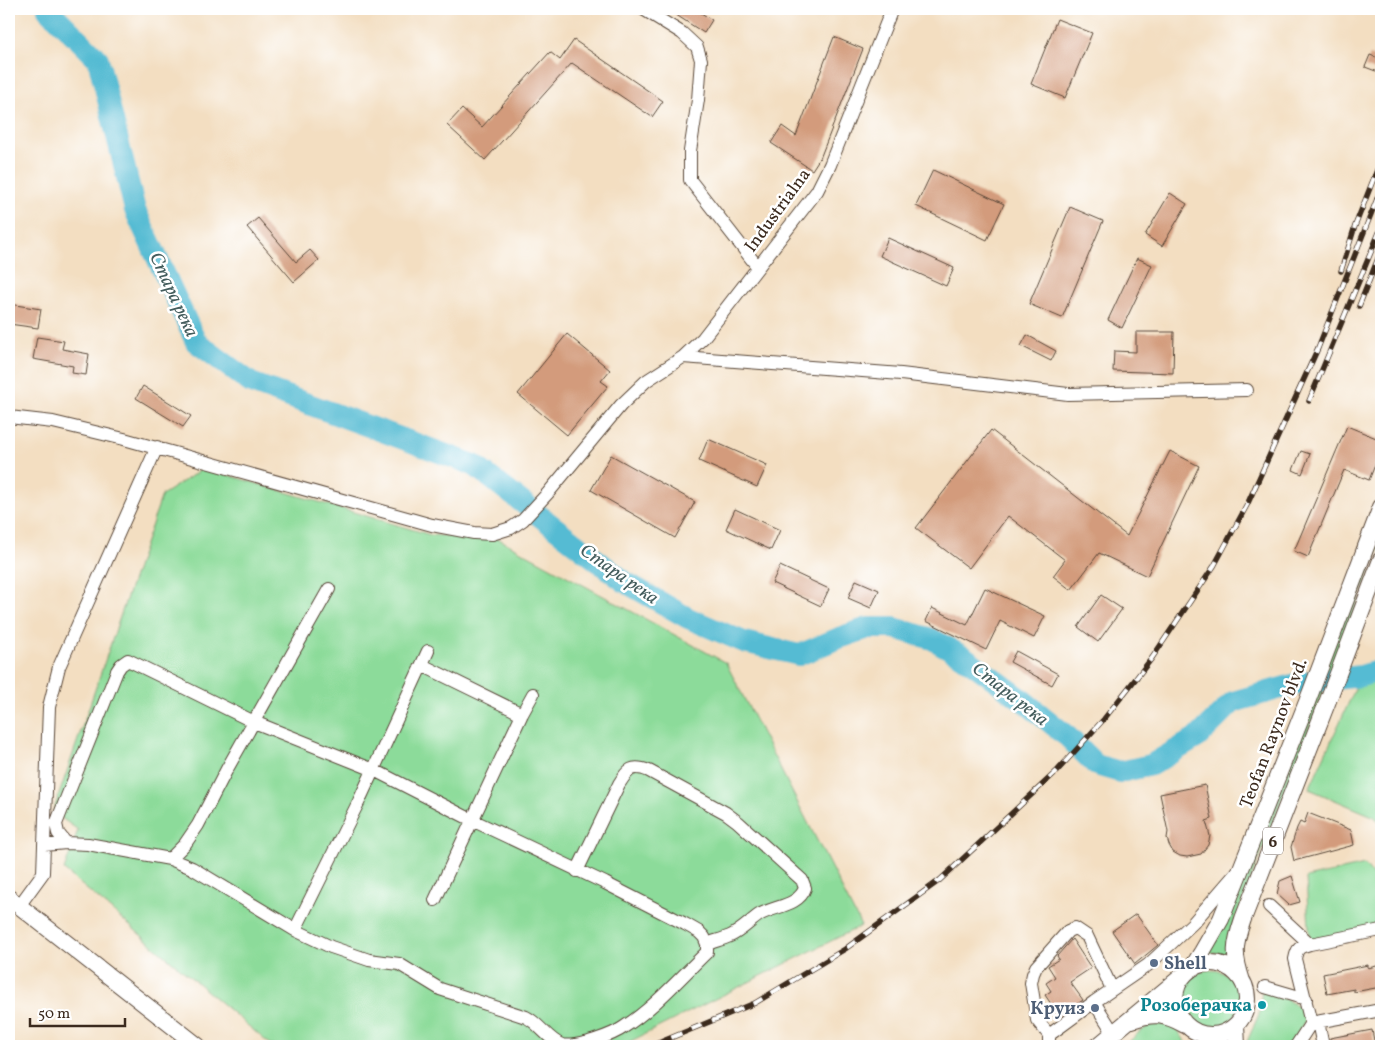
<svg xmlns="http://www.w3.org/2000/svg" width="1390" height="1055" font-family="Vollkorn,serif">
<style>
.green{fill:#8cdb9a;stroke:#64825c}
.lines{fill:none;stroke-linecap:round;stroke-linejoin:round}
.river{stroke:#55bbd3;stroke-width:22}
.building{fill:#d39b7b}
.minor-casing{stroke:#574536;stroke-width:14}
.major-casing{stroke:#574536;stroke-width:18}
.minor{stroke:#fff;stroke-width:12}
.major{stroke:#fff;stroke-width:16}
.rail-casing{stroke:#3b2a1e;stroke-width:5.5}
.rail{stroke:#fff;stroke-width:4;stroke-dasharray:11;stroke-linecap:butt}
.service-dot{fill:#5c6f8a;stroke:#fff;stroke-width:2}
.culture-dot{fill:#0f9aa8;stroke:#fff;stroke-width:2}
.labels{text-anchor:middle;stroke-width:5;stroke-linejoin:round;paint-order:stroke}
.shield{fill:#fff;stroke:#766a62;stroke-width:1}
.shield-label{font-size:16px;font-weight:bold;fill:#3b2a1e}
.street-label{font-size:18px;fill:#3b2a1e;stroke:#fff}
.service-label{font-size:18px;font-weight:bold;fill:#4e5e75;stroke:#fff;text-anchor:start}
.culture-label{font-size:18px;font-weight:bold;fill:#0d838f;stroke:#fff;text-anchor:end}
.water-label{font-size:19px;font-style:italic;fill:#445d5d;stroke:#fff}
</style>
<rect width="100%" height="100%" fill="#fff"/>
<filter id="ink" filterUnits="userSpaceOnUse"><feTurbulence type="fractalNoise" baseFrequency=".02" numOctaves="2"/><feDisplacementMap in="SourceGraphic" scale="10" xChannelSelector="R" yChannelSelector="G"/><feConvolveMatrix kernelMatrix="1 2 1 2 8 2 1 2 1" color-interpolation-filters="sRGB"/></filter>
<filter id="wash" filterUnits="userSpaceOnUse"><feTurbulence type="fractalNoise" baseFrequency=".0096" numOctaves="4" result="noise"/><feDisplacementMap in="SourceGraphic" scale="20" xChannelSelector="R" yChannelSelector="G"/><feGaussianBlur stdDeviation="1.12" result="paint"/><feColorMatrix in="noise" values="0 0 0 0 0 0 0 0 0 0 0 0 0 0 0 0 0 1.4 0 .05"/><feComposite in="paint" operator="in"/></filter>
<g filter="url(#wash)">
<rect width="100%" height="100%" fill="#f3dec1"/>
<path class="green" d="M204,468L431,535L499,539L726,663L861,926L621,1046H272L64,870L78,830L53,812L162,495Z
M1381,525V542L1230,933L1228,945L1227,954L1208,952Z
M1381,670V825L1375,817L1309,789L1361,676Z
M1365,865L1381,886V930L1310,944L1306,878Z
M1182 999a29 29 0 1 1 58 0a29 29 0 1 1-58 0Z
M1262,990L1281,997L1302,1008L1305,1021L1289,1046H1246V1044L1259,1014Z
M1159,1024C1176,1026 1180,1031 1187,1046H1125C1136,1035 1143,1026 1159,1024Z"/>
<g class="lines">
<path class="river" d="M48,9L98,59L135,210L196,342L251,383L474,465L625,582L688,618L744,642L799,655L839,638L868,628H894L932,639L964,657L1020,698L1068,737L1096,765L1120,772L1151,765L1198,737L1233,702L1299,683L1361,676L1381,670"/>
</g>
<g id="blocks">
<path class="building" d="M667,9H695L712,20L704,33Z
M1057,19L1092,33L1065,98L1031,84Z
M834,37L863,49L821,156L812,170L771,143L782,126L796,136Z
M574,40L663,101L652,117L572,63L485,160L447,125L462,109L482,127L550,52L560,60Z
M1370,55L1381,59V73L1365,67Z
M933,170L1004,204L987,240L916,206Z
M1170,193L1187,204L1162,246L1145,235Z
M1070,207L1103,221L1062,318L1029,304Z
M258,218L296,262L310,250L319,260L294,282L247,227Z
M888,238L954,268L946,286L880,256Z
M1137,258L1152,265L1122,328L1108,320Z
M9,304L41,309L38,328L9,324Z
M1136,332H1174L1173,373L1113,371L1114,351L1136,352Z
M567,334L610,370L601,381L608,386L567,435L518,394Z
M1027,335L1056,351L1051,361L1021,346Z
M37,337L64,341L62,349L89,354L86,375L72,373L73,366L33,359Z
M143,386L191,416L183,427L136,398Z
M1347,426L1381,440V450L1369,480L1344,470L1308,557L1294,551Z
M991,430L1127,536L1170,451L1199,466L1147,576L1099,553L1071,590L1053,576L1065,560L1008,516L969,568L916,528Z
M708,439L767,465L757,487L699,461Z
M1301,451L1310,454L1302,474L1293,470Z
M611,455L695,502L675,538L591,490Z
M735,509L780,530L771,550L726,529Z
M780,566L829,589L821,606L772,583Z
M856,580L879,590L871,608L848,598Z
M985,588L1045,616L1034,638L1000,621L986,650L926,621L932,608L967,625Z
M1101,595L1122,609L1098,642L1078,627Z
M1016,651L1058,674L1052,685L1010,662Z
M1205,785L1212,819L1206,821L1210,836L1208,845L1201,854L1187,857L1180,856L1173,852L1169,845L1167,838L1168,832L1160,794Z
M1308,813L1351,830L1354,845L1294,861L1291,847L1297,828L1300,822L1304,824Z
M1292,876L1300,902L1289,905L1277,894L1280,881Z
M1136,914L1158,945L1135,964L1112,931Z
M1072,939L1091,968L1070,982L1083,1000L1060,1017L1045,995L1051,991L1046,983L1055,977L1048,966L1059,959L1057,956Z
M1368,965V968L1381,965V987L1354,992V989L1327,994L1323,974Z
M1372,1030L1375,1046H1331L1330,1038Z"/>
</g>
</g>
<g filter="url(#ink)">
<use href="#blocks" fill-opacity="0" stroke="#574536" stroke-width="1"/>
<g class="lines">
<defs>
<path id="minor" d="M643,9L682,33L697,47L701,60L698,100L690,151V180L757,266
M683,357L901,374L1068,394L1247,390
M9,417L53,422L124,439L432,525L474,533L492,534L511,528L523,520L548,493L621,405L646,381L683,357L703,338L817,191L830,165L892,9
M422,665L522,714
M44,845L66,843L88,844L170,859L192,868L295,930L331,947L369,960L399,964L440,989L526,1017C539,1023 548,1040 562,1045C571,1047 580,1044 589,1042C601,1038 613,1035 624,1027C654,1008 681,977 707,952V944L704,937L699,932L685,924L605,883L472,820L374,770L254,722L128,660L121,665L117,671L56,824L58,833L66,843
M170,859L185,844L198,825L227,769L329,589
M577,871L619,784C628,770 631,764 649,771L726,813L738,822L802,880L805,888C799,906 774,906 759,915C749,922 741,931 730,936C723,939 715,941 707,944
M435,900L522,714L533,694
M19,906L43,873L49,707L59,667L157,447
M1269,906L1310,944
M295,930L359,801L428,651
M1265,987L1306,999
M1094,1002L1148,965L1193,923L1237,872
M1318,1022L1323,1046
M1311,1023L1295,959C1297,948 1299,947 1310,944L1381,930
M1049,1035L1037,1020L1031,983L1033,974L1036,967L1068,931L1075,928L1087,936L1112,989
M1049,1046V1035L1094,1002L1113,1032
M1296,1046L1311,1023L1381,1010"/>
<path id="major" d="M9,898L198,1046
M1175 999a36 36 0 1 1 72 0a36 36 0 1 1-72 0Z
M1192,968L1202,952L1221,919L1307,702L1381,507
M1242,981C1233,954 1234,945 1243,919L1327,703L1381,560
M1132,1020C1154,1012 1165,1014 1185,1025
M1236,1025L1237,1046
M1098,1046L1181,977"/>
</defs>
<use href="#minor" class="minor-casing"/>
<use href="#major" class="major-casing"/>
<use href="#minor" class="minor"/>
<use href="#major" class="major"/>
<defs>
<path id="rail" d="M1341,271L1355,226L1381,160
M1359,306L1381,251
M1309,401L1381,228
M651,1046L755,1003L845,949L940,880L1057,771L1104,719L1152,658L1214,566L1247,505L1318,348L1381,189"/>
</defs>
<use href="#rail" class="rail-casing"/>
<use href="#rail" class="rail"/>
</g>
</g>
<g class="service-dot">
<circle cx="1154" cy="963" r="5"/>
<circle cx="1095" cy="1008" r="5"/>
</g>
<circle class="culture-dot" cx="1262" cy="1005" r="5"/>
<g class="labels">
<rect class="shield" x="1263" y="827.5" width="20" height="27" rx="4"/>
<g class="shield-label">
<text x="1273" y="847">6</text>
</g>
<g class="street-label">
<text transform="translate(777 210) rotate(-54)" y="6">Industrialna</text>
<text transform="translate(1273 733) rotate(-69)" y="6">Teofan Raynov blvd.</text>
</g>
<g class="service-label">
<text x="1164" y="969">Shell</text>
<text x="1085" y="1014" text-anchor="end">Круиз</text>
</g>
<g class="culture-label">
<text x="1252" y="1011">Розоберачка</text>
</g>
<g class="water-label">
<text transform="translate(175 294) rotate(65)" y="7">Стара река</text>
<text transform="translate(620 573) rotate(35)" y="7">Стара река</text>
<text transform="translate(1011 693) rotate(38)" y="7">Стара река</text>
</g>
</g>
<rect width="1390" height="1055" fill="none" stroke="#fff" stroke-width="30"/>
<path d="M30 1018v8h95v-8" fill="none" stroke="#3b2a1e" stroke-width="2.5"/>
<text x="38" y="1018" font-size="15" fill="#3b2a1e" stroke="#ffffff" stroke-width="4" paint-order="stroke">50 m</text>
</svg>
